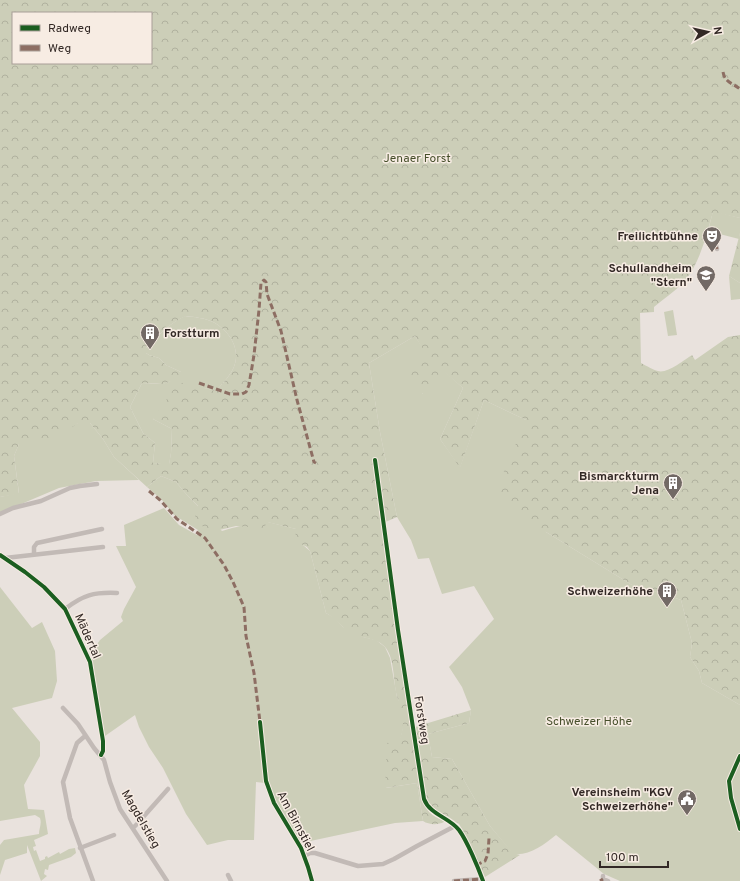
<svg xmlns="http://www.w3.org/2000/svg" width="740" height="881" font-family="Overpass,sans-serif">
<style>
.green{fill:#ccceb8}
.forest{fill:url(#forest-crowns);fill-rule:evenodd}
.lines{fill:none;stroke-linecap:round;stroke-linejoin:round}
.street{stroke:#c2bab6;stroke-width:4.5}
.quiet{stroke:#8d6e63;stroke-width:3;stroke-dasharray:6 3;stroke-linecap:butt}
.cycleway-casing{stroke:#f7ece3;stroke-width:6}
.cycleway{stroke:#1b5e20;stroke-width:4}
.labels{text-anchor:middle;stroke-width:3;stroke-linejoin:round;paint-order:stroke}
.park-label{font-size:12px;fill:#464f2b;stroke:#f7ece3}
.poi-label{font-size:12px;font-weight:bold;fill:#322825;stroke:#f7ece3;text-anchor:end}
.street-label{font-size:12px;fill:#322825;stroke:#f7ece3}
</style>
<defs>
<pattern id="forest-crowns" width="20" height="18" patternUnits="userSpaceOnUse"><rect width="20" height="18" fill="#ccceb8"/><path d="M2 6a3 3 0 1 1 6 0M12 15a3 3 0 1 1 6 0" fill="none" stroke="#b0b19e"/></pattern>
</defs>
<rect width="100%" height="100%" fill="#e9e2dd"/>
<path class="green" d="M713,211L740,218V233L739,239L708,231Z
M729,276L740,283V299L731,300Z
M673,310L677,335L668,336L664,312Z
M185,316C194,317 205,318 213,322C230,331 242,350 233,369C229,377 222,384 216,391L204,388L153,419L172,429L171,453L169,465L153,463L155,443L143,433L130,407L142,383C160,384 168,387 181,372L166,365L159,358L149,355L146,353V348C152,343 156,338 162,332C169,325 177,320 185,316Z
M415,336L426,353L422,394L442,369L463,388L440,439L460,467L484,400L526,420L546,532L632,585L667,595L681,600L692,643L690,657L699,671L702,683L740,705V881H620L604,874L556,835C543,845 530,856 513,854L490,826L452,759L432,757L428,734L469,723L471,710L462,687L449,667L494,619L474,586L442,594L429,558L418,559L411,540L397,517L380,432L369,363Z
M78,423H90L103,439L114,457L139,480L96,481L59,488L0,513V497L19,493L14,456L21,439Z
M161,476L176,482L187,495L222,531C230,528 260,521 268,522C277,524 287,527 296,529L303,545L310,551L326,613L333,617L343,627L363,637L376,640L385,647L390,658L397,697L402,708L404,724L401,737L386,788L417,783L423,821L395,823L301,843L290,828L265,783L256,782L254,840H228L207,845L186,814L163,768L149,747L139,727L135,715L105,736L92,659L95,647L100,640L123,621L121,617L124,609L136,587L116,546H126L124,525L164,508L179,525L197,535L198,530L174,515L162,500L147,487Z
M0,587L32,628L42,622L55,651L57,681L52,698L12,708L40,742V756L24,785L28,809L44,810L48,834L34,840L36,846L33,847L34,851L36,850L40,861L45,859V857L47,856L48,858L59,852L60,854L69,849L75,848L76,853L71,857L49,865L48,870L45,869L44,874L47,876L41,881L27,845V853L5,860L0,875V845L4,840L39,834C39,828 42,824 40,818L35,815L0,821Z"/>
<path class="forest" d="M0,0H740V218L713,212C706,236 700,264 683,283C674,292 663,299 654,307V312L640,313L641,363C647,366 653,370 658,371C667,374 684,360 692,355L695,360L728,337L740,335V705L702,683L699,671L690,657L692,643L681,600L667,595L632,585L546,532L496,490L526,420L484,400L460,468L440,439L463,388L442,370L423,394L406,374L425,353L415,336L369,363L380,432L397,517L381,524L395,628L422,800C427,812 431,815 444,821V822C438,825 429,825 423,821L417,783L385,788L387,743L399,741C401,736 403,729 403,723C403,713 399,705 397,696C393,682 395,656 384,646C375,637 361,639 350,632C341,627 335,618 326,613L310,551L307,547L295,541L296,529L267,522L264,528L236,526L215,531L202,526L195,516L198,506L187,495L176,482L161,476L147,487L114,457L103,439L90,423H78L58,437L19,444L14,456L19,494L0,497ZM13,13H151V63H13ZM186,316C194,317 205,318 213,322C230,331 242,350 233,369C229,377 222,384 216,391C203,387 191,386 179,382L183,375L181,372L166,365L159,358L149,355L146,353V348C152,343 156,337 162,332C169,325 177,320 186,316ZM175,380L178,383L153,419L172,429L171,453L169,464L153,463L155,443L143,433L130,407L142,383L163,384Z
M740,233V283L729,276Z
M471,710L469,723L428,734L432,757L452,759L490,826L513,853L520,855L485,877L462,829L459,824L447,816L446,817L438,812L427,803L424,790L415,727Z"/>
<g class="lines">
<path class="street" d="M710,246L713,244L716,245L717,249
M375,460L398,630L424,799C430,815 449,817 459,830C467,841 478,867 483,881
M0,514L13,508L41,501L70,488L80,486L97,484
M34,554V547L37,543L102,529
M0,555L25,572L44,587L65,609L90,662L103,741V751L101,755
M5,558L103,547
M65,609C83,595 94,592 117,593
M63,708L78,724L94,748L104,760L110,782L120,809L167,881
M260,722L266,781L274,803L301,848L308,867L312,881
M85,736L77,743L63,782L70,818L93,881
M740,756L729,781L731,798L740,829
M133,828L137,824L168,789
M80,848L114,835
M304,856L310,853H315L358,866L383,864L394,859L417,846L455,826
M228,875L231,881
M603,876V879L608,881
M454,881L482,879"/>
<path class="quiet" d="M723,72C725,83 733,83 740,89
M710,246L713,244L716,245L717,249
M199,383L230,394H242L246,392L249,385L254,355L259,310L261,283L264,280L266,282L267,294L281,331L297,400L314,462L316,463
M149,491L160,500L177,519L205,538L224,565L233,582L244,607L246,636L254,673L260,722
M476,865L485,861L488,854L489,838
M454,881L482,879
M600,881L603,879"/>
<defs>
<path id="cycleway" d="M375,460L398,630L424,799C430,815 449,817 459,830C467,841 478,867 483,881
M0,555L25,572L44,587L65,609L90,662L103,741V751L101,755
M260,722L266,781L274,803L301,848L308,867L312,881
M740,756L729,781L731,798L740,829"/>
</defs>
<use href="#cycleway" class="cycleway-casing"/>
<use href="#cycleway" class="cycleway"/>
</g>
<defs>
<symbol id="theatre-pin" viewBox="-11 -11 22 30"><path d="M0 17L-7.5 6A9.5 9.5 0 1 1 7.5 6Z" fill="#726965" stroke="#f7ece3"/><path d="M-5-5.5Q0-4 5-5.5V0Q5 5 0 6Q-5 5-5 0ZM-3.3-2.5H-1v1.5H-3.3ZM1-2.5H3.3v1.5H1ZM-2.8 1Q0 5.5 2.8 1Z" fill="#fff"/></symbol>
<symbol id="school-pin" viewBox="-11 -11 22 30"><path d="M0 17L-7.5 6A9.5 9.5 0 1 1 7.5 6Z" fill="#726965" stroke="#f7ece3"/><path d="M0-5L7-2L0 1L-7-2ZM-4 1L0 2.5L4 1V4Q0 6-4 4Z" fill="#fff"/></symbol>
<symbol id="building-pin" viewBox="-11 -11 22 30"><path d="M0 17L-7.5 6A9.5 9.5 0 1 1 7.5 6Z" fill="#726965" stroke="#f7ece3"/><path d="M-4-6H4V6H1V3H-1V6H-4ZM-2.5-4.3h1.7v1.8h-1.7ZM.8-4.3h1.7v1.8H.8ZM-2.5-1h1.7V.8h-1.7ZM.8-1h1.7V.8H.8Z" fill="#fff"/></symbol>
<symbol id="civic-pin" viewBox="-11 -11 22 30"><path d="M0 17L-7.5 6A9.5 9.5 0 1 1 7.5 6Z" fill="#726965" stroke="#f7ece3"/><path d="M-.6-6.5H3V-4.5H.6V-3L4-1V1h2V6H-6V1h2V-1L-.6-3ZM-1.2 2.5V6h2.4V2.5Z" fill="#fff"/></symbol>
</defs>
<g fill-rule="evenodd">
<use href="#theatre-pin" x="701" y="225" width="22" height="30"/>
<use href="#school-pin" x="695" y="264" width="22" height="30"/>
<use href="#building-pin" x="139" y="322" width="22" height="30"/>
<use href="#building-pin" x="662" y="472" width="22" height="30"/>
<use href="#building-pin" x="656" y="580" width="22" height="30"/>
<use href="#civic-pin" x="676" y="788" width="22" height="30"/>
</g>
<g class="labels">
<g class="park-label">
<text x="417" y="162">Jenaer Forst</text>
<text x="589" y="725">Schweizer Höhe</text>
</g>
<g class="poi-label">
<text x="698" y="240">Freilichtbühne</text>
<text x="692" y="272">Schullandheim<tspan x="692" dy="14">"Stern"</tspan></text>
<text x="164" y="337" text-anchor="start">Forstturm</text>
<text x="659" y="480">Bismarckturm<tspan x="659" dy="14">Jena</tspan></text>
<text x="653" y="595">Schweizerhöhe</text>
<text x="673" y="796">Vereinsheim "KGV<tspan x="673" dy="14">Schweizerhöhe"</tspan></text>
</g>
<g class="street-label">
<text transform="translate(88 636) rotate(66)" y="4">Mädertal</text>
<text transform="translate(422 720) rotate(81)" y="4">Forstweg</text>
<text transform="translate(141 819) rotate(60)" y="4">Magdelstieg</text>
<text transform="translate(296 821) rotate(62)" y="4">Am Birnstiel</text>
</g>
</g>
<rect x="12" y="12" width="140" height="52" fill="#f7ece3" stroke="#a89e97"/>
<rect x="20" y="25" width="20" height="6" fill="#1b5e20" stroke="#a89e97"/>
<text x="48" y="32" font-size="12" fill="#322825">Radweg</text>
<rect x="20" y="45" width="20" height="6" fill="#8d6e63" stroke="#a89e97"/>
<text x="48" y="52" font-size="12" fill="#322825">Weg</text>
<g transform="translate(708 32) rotate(82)" stroke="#f7ece3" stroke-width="3" paint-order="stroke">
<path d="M0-3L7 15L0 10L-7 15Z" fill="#322825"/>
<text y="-6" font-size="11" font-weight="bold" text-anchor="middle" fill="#322825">N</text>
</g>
<path d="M600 861v6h68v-6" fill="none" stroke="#322825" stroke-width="2"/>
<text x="606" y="861" font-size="12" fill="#322825" stroke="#f7ece3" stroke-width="3" paint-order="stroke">100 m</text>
</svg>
